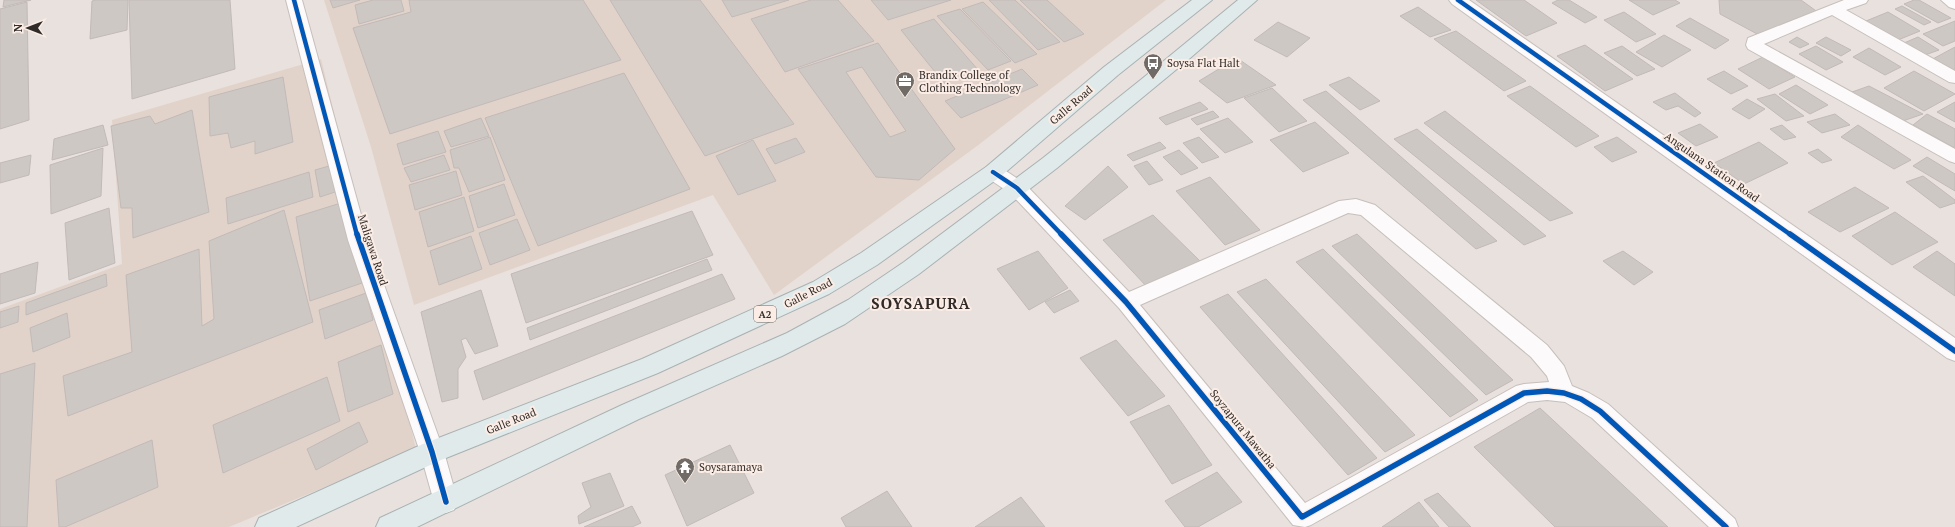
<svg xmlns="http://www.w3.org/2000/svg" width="1955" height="527" font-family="'PT Serif',serif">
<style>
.built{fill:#e2d3ca}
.building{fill:#cec8c4;stroke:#c1bab8;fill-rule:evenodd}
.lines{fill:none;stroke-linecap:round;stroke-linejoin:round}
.minor-casing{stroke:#c6bfbc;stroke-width:2}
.tertiary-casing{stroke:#c6bfbc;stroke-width:2}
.trunk-casing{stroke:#a9b2b3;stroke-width:2}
.minor{fill:#fcfafa;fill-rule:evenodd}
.tertiary{fill:#fcfafa;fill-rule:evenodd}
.trunk{fill:#e1eaeb;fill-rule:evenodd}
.cycleway-far1-casing{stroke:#fbede5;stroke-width:6}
.cycleway-casing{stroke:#fbede5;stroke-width:8}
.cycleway-far1{stroke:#0057b8;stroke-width:4.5}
.cycleway{stroke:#0057b8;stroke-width:5.5}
.labels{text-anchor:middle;stroke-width:4;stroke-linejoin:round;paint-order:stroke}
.shield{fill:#fbede5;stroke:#6d6561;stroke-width:1}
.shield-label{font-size:10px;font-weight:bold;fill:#302b28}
.poi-label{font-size:11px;fill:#302b28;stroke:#fbede5;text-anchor:start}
.street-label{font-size:11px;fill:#302b28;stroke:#fbede5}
.district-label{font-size:15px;font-weight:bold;letter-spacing:1px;fill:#302b28;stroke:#fbede5}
</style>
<rect width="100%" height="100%" fill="#e9e1dd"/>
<path class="built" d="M324,0H1166L977,146L774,295L713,195L414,305L371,147Z
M321,59L416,449L229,527H0V309L122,264L112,120Z"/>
<path class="building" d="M4,0H31L3,7Z
M96,0H128L127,30L90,39L92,1Z
M129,0H230L235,69L132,99Z
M330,0H360L333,8Z
M373,0H401L404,11L359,24L355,5Z
M409,0H583L621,60L390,134L353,28L411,12Z
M610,0H700L794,124L705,156Z
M722,0H789L732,17Z
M811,0H838L874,41L785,72L751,19Z
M871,0H951L888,20Z
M989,0H1015L1060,42L1038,50Z
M1020,0H1047L1084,34L1064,42Z
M1476,0H1524L1557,23L1526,36Z
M1558,0H1569L1597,17L1585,23L1552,3Z
M1629,0H1675L1680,3L1653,15Z
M1719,0H1801L1819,13L1759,35L1720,14Z
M1914,0H1919L1951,18L1938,23L1904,4Z
M27,2L29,120L0,129V9Z
M983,2L1037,54L1015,63L962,9Z
M1902,6L1931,22L1924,25L1895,9Z
M1418,7L1451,30L1430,37L1400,16Z
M960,9L1011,61L988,70L937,16Z
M1624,12L1656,34L1636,42L1604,20Z
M1888,12L1920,31L1898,40L1866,21Z
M1690,18L1729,40L1715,49L1676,26Z
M934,19L979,71L944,83L901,30Z
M1955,21V41L1943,46L1923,34Z
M1278,22L1310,38L1287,57L1254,40Z
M1456,31L1526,81L1504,91L1434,39Z
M1664,35L1691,50L1662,67L1636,52Z
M1797,37L1809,44L1800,48L1789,42Z
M1826,37L1851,50L1841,56L1816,43Z
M1918,37L1939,50L1925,55L1904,43Z
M878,43L955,149L919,180L876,177L798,69ZM862,67L906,131L890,137L846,72Z
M1585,45L1633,79L1605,91L1557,56Z
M1622,46L1655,69L1637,76L1604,53Z
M1816,46L1843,62L1826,70L1799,54Z
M1955,47V74L1929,61Z
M1869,48L1901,67L1885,75L1853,57Z
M1763,57L1795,77L1769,89L1738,69Z
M1237,58L1276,85L1227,103L1199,81Z
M1022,69L1038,85L961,118L945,101Z
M1724,71L1748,86L1731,94L1707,79Z
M1914,71L1955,94L1924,111L1884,88Z
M624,73L690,189L538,246L485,118Z
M283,77L293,142L255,154V141L231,148L228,133L210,136L209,97Z
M1349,77L1380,101L1360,110L1329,85Z
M1796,85L1828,105L1810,114L1779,94Z
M1530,86L1599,136L1576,147L1507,96Z
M1869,86L1923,114L1900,122L1852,92Z
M1272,88L1307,121L1279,132L1244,98Z
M1326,91L1497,241L1476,249L1303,100Z
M1675,93L1701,113L1695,117L1678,106L1666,110L1653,102Z
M1775,94L1804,116L1786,121L1757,99Z
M1747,99L1765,109L1749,119L1732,109Z
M1200,102L1208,109L1166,125L1159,118Z
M1955,102V122L1937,112Z
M192,110L209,212L133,238L132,208H121L111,126L150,116L155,124Z
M1213,111L1219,117L1197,125L1191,119Z
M1445,111L1573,213L1550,221L1424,123Z
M1835,114L1850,125L1822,133L1807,122Z
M1927,114L1955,129V148L1913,125Z
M481,118L489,136L451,147L444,131Z
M1228,118L1253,142L1225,153L1200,129Z
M1315,122L1349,153L1303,172L1270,140Z
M1700,124L1718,137L1696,146L1678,133Z
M103,125L108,145L52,160L54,139Z
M1782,125L1796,137L1784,140L1770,129Z
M1858,125L1911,160L1894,169L1841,137Z
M1417,129L1546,236L1524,245L1394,139Z
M438,131L446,152L403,165L397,144Z
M490,137L505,180L469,192L459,168H454L450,150Z
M1199,137L1219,157L1202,163L1183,143Z
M1617,137L1637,152L1612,162L1594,147Z
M796,138L805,152L775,164L766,149Z
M753,140L776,181L738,195L716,156Z
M1160,142L1166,148L1133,161L1127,155Z
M1759,142L1788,163L1744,184L1714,163Z
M103,148L101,196L51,214L50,165Z
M1818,149L1832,160L1822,163L1808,153Z
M1179,150L1198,168L1181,175L1163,157Z
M31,155L29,175L0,183V163Z
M444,155L450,170L411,182L404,168Z
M1927,157L1955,174V191L1913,166Z
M1147,161L1163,180L1149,185L1134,166Z
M336,164L341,190L320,197L315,170Z
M1108,166L1128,187L1085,220L1065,206Z
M456,171L462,195L415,210L409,185Z
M309,172L313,197L228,224L226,198Z
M1923,176L1955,200V203L1940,208L1906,182Z
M1210,177L1260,230L1225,245L1176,191Z
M504,184L515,215L478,228L469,196Z
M1855,187L1889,208L1840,232L1808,212Z
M464,197L474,231L428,247L419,212Z
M344,202L362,283L310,301L296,217Z
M109,208L115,263L69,280L65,223Z
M284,210L313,322L68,416L63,376L132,352L126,275L199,249L202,326L214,319L209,241Z
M692,211L713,255L526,323L511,274Z
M1895,212L1938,242L1892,265L1852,236Z
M1153,215L1200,261L1148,288L1103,240Z
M517,219L530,250L490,265L479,233Z
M1357,234L1513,380L1486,395L1332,246Z
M471,236L482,269L439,285L430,251Z
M1323,249L1478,400L1450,417L1296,262Z
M1038,251L1068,288L1029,310L997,269Z
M1623,251L1653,272L1634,285L1603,261Z
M1937,251L1955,264V296L1913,267Z
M707,259L712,270L530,340L527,328Z
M38,262L35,293L0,304V274Z
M106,274L107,286L26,315V303Z
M722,274L735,299L483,400L474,371Z
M1266,279L1415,435L1385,452L1237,292Z
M481,290L498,346L475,354L466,338L461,340L466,357L458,369V398L442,402L421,312Z
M1070,290L1079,301L1054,313L1045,302Z
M366,293L373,320L325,339L319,310Z
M1228,294L1377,458L1348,475L1200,307Z
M19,306L18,322L0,328V312Z
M67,313L70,337L33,352L30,328Z
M1116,340L1165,396L1128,416L1080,358Z
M381,345L393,394L348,412L338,362Z
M35,363L27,527H0V374Z
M327,377L340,421L223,473L213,425Z
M1169,405L1212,465L1172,484L1130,422Z
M1540,408L1668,527H1555L1474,447Z
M359,422L368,442L316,470L307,449Z
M152,440L158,487L65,527H59L56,480Z
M730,445L754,493L687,526L665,475Z
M1217,472L1242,502L1198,527H1185L1165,501Z
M610,473L624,506L579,524L578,516L591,507L582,483Z
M887,491L912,527H846L841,518Z
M1438,493L1471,527H1449L1424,500Z
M1021,497L1045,527H975Z
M1419,502L1439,527H1382Z
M632,506L641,523L632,527H584Z"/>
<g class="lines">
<defs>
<path id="minor" d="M286,0H302L368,240L444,452L458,502L454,510L446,513L438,510L434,502L420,452L348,240Z
M1844,0H1868L1866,3L1846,10L1955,71V83L1949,82L1832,15L1764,44L1955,149V163L1949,161L1748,49L1746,45L1748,38Z
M1941,0H1955V9L1949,7Z
M993,166L1000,167L1024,183L1129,292L1339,201L1356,199L1375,205L1547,345L1564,366L1572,386L1589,393L1608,404L1735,519L1738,527H1709L1592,418L1565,402L1547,400L1528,402L1311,525L1305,527L1293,525L1119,308L1010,193L986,177L984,172L986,167ZM1348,213L1361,215L1531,357L1547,376L1549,382L1524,384L1516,386L1305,503L1140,305Z"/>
<path id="tertiary" d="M1449,0H1469L1955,338V361L1947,358L1452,4Z"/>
<path id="trunk" d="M1192,0H1212L1118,75L1000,177L877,265L829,294L658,373L441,460L296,527H255L259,518L423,444L642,359L813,282L861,253L986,167L1104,67Z
M1238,0H1257L1189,59L1057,168L919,274L845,324L782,356L639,419L417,527H376L380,518L622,405L787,333L848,300L904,262L1043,158L1143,78Z"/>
</defs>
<use href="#minor" class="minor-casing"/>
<use href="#tertiary" class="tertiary-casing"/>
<use href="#trunk" class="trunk-casing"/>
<use href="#minor" class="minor"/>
<use href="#tertiary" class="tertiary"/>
<use href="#trunk" class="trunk"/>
<defs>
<path id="cycleway-far1" d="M294,0L357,235
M1458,0L1791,235
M993,172L1017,188L1062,235"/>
<path id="cycleway" d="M357,234L432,452L446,502
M1061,234L1126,302L1302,517L1524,393L1547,391L1564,393L1581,399L1600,411L1726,527
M1790,234L1955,351"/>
</defs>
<use href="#cycleway-far1" class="cycleway-far1-casing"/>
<use href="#cycleway" class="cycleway-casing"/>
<use href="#cycleway-far1" class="cycleway-far1"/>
<use href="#cycleway" class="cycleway"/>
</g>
<defs>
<symbol id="bus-pin" viewBox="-11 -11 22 30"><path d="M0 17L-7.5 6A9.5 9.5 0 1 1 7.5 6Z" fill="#716b67" stroke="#fbede5"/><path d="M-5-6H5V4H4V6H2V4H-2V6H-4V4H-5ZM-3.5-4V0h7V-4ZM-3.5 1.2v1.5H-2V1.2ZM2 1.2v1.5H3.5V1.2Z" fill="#fff"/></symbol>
<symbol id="office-pin" viewBox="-11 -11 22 30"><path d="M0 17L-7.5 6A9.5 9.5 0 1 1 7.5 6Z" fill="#716b67" stroke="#fbede5"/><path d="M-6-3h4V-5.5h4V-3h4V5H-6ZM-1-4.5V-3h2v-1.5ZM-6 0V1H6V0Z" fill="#fff"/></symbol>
<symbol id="temple-pin" viewBox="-11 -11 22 30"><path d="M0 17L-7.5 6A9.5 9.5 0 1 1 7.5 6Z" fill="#716b67" stroke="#fbede5"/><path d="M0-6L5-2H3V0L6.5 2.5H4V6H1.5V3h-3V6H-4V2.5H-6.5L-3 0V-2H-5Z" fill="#fff"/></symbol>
</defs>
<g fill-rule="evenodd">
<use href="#bus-pin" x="1142" y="52" width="22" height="30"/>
<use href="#office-pin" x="894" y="70" width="22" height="30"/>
<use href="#temple-pin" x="674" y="456" width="22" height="30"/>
</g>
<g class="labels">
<rect class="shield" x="754" y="306" width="22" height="16" rx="3"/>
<g class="shield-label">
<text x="765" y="318">A2</text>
</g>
<g class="poi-label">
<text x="1167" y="67">Soysa Flat Halt</text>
<text x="919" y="79">Brandix College of<tspan x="919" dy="13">Clothing Technology</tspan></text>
<text x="699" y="471">Soysaramaya</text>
</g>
<g class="street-label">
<text transform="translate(1071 105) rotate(-41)" y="4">Galle Road</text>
<text transform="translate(1712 167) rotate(35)" y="4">Angulana Station Road</text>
<text transform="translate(373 250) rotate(72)" y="4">Maligawa Road</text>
<text transform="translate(808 293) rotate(-27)" y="4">Galle Road</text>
<text transform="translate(511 421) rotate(-22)" y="4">Galle Road</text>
<text transform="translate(1243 429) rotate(51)" y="4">Soyzapura Mawatha</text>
</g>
<g class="district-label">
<text x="921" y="309">SOYSAPURA</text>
</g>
</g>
<g transform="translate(28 28) rotate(270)" stroke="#fbede5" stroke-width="3" paint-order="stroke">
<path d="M0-3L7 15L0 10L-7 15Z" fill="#302b28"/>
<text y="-6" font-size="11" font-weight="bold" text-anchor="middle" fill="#302b28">N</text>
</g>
</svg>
